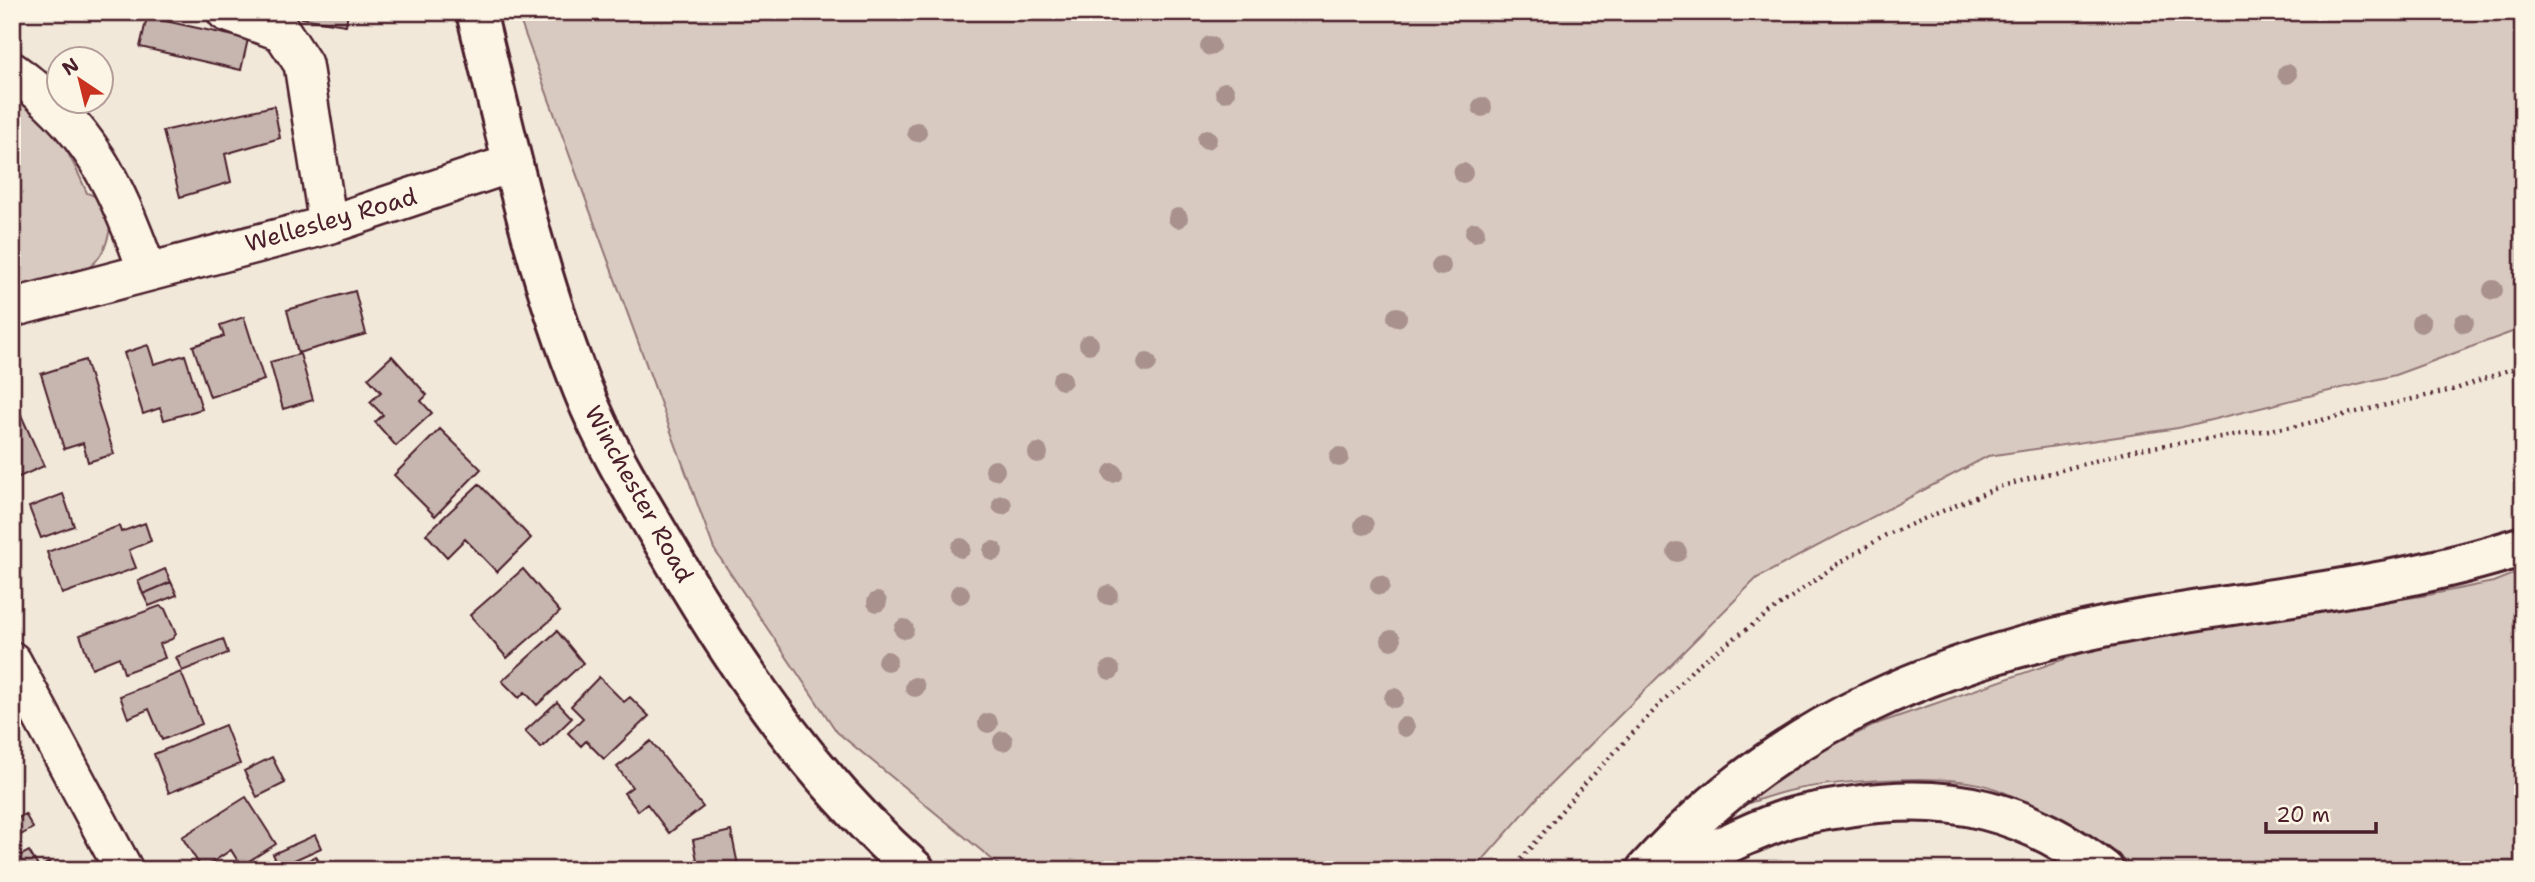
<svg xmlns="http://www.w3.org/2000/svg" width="2535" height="882" font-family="'Shantell Sans',sans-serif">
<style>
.green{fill:#d8cac0;stroke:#917476;stroke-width:2}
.building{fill:#c7b6af;stroke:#4a1f2b;stroke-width:2}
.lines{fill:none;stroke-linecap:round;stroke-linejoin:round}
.minor-casing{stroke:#4a1f2b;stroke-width:42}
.major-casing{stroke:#4a1f2b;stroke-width:44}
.highway-casing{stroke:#4a1f2b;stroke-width:44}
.path{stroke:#4a1f2b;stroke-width:4.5;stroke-dasharray:2 5;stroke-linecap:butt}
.minor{stroke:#fcf5e5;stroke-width:37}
.major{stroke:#fcf5e5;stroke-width:38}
.highway{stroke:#fcf5e5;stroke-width:38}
.tree{fill:#a9918e}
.labels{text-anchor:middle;stroke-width:5;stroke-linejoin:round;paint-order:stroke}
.street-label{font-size:24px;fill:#4a1f2b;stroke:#fcf5e5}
</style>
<rect width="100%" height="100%" fill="#f1e8da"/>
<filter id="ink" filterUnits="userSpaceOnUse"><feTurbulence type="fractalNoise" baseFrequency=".0143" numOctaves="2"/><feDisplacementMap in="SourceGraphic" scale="14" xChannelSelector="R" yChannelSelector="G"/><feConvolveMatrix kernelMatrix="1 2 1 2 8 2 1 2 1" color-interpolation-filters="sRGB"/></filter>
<g filter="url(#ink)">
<path class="green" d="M517,12H2523V328L2395,375L2178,428L1988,456L1757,578L1539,796L1474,870H1005L837,732L714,549Z
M12,94C53,119 69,151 87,193L112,203C111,280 74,276 12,291Z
M2523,570V870H2128C2100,843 2032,803 1996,789C1953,771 1838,781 1793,790C1777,793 1762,799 1746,804L1803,759L1879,723L2108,644L2428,595L2493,582Z"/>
<path class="building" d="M302,12H348L346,25L301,18Z
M147,17L248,39L241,70L140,47Z
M274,106L280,138L225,154L231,182L180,197L163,131Z
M355,291L366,334L298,353L287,310Z
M244,317L264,380L210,397L193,346L224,336L220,325Z
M148,345L154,364L185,355L202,409L164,420L160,408L143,414L124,353Z
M300,354L313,400L283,409L270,362Z
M392,356L427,395L421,401L432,413L396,446L375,422L383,415L370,402L381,392L368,378Z
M85,360L114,454L88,462L83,443L64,449L41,374Z
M12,395L44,466L12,480Z
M440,429L481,469L435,516L394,475Z
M479,484L531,538L497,572L465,539L447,557L426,534Z
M63,494L74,526L41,538L29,507Z
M145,523L151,541L129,550L136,568L62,594L47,552L119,526L121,532Z
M165,569L171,582L143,594L138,581Z
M523,569L560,612L507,658L470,615Z
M171,582L177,595L149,606L143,594Z
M160,606L165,609L176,634L172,639L160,644L165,658L124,673L119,657L92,668L80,635Z
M557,631L583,663L537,705L525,692L519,698L502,681Z
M223,639L228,653L182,671L176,657Z
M181,672L202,724L162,740L149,709L128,718L120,696Z
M599,677L624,702L630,697L649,716L604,759L586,741L581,746L568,733L583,718L571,706Z
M557,702L572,718L541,748L525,731Z
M225,725L240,764L169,793L154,754Z
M651,741L703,807L669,833L647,804L638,811L624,793L632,787L617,767Z
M272,757L285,783L257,797L244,771Z
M246,797L276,844L241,866L231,850L202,869L182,837Z
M25,814L33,828L12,840V822Z
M731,831L739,870H699L693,840Z
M315,835L321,848L279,867L273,854Z
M29,851L39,868L49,862L53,870H12V860Z
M316,856L323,870H290Z"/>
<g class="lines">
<defs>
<path id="minor" d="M226,12L282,32L303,64L328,225
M12,71C88,125 117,185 147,271
M12,308L328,225L513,163
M12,661L124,870"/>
<path id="major" d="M476,12C507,138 534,269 583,390C607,451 642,505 675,562C742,676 816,782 915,870"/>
<path id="highway" d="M1646,870C1780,721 1946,655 2139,620C2268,597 2398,587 2523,546
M1673,870C1711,852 1750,831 1790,818C1810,812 1833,809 1854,806C1951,792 2026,810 2104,870"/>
</defs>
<use href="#minor" class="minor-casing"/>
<use href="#major" class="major-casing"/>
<use href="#highway" class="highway-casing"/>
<path class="path" d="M1512,870L1579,790L1697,665L1836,565L1886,535L1999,487L2139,449L2296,426L2456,389L2523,365"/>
<use href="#minor" class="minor"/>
<use href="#major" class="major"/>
<use href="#highway" class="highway"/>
</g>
<g class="tree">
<circle cx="1210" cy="46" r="10"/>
<circle cx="2287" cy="74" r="10"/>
<circle cx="1225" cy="92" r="10"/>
<circle cx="1482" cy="107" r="10"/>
<circle cx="917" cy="132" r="10"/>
<circle cx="1207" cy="139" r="10"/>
<circle cx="1463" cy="173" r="10"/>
<circle cx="1178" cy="218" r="10"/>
<circle cx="1475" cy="232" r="10"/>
<circle cx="1441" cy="266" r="10"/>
<circle cx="2493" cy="290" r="10"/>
<circle cx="1397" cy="317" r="10"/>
<circle cx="2421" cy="323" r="10"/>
<circle cx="2464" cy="323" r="10"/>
<circle cx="1089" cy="344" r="10"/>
<circle cx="1147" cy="363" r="10"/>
<circle cx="1062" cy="380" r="10"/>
<circle cx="1038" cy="453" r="10"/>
<circle cx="1339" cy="457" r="10"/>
<circle cx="995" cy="470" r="10"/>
<circle cx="1113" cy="473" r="10"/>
<circle cx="1002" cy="505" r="10"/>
<circle cx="1364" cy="525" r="10"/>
<circle cx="961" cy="548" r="10"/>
<circle cx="993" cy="551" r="10"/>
<circle cx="1677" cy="552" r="10"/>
<circle cx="1380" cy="585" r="10"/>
<circle cx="960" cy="594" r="10"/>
<circle cx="1108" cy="595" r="10"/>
<circle cx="877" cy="602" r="10"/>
<circle cx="904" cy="629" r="10"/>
<circle cx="1391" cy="640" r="10"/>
<circle cx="887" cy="661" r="10"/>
<circle cx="1110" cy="670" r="10"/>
<circle cx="915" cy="687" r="10"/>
<circle cx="1394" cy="698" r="10"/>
<circle cx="988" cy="723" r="10"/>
<circle cx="1405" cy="727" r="10"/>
<circle cx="1003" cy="741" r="10"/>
</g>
</g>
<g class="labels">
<g class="street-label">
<text transform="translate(331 220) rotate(-16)" y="8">Wellesley Road</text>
<text transform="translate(639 494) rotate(61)" y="8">Winchester Road</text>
</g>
</g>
<rect width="2535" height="882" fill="none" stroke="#fcf5e5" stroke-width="42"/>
<rect x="21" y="21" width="2493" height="840" fill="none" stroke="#4a1f2b" stroke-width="2.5" filter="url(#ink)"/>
<g transform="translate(80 80) rotate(325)"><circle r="33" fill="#fcf5e5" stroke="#b59f9b" stroke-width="2"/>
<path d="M0-5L12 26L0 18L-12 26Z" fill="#c8321e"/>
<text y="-10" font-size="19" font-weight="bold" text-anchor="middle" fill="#4a1f2b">N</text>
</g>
<path d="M2266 822v10h110v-10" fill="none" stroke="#4a1f2b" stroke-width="3.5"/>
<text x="2276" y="822" font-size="21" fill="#4a1f2b" stroke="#fcf5e5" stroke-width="5" paint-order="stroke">20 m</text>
</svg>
